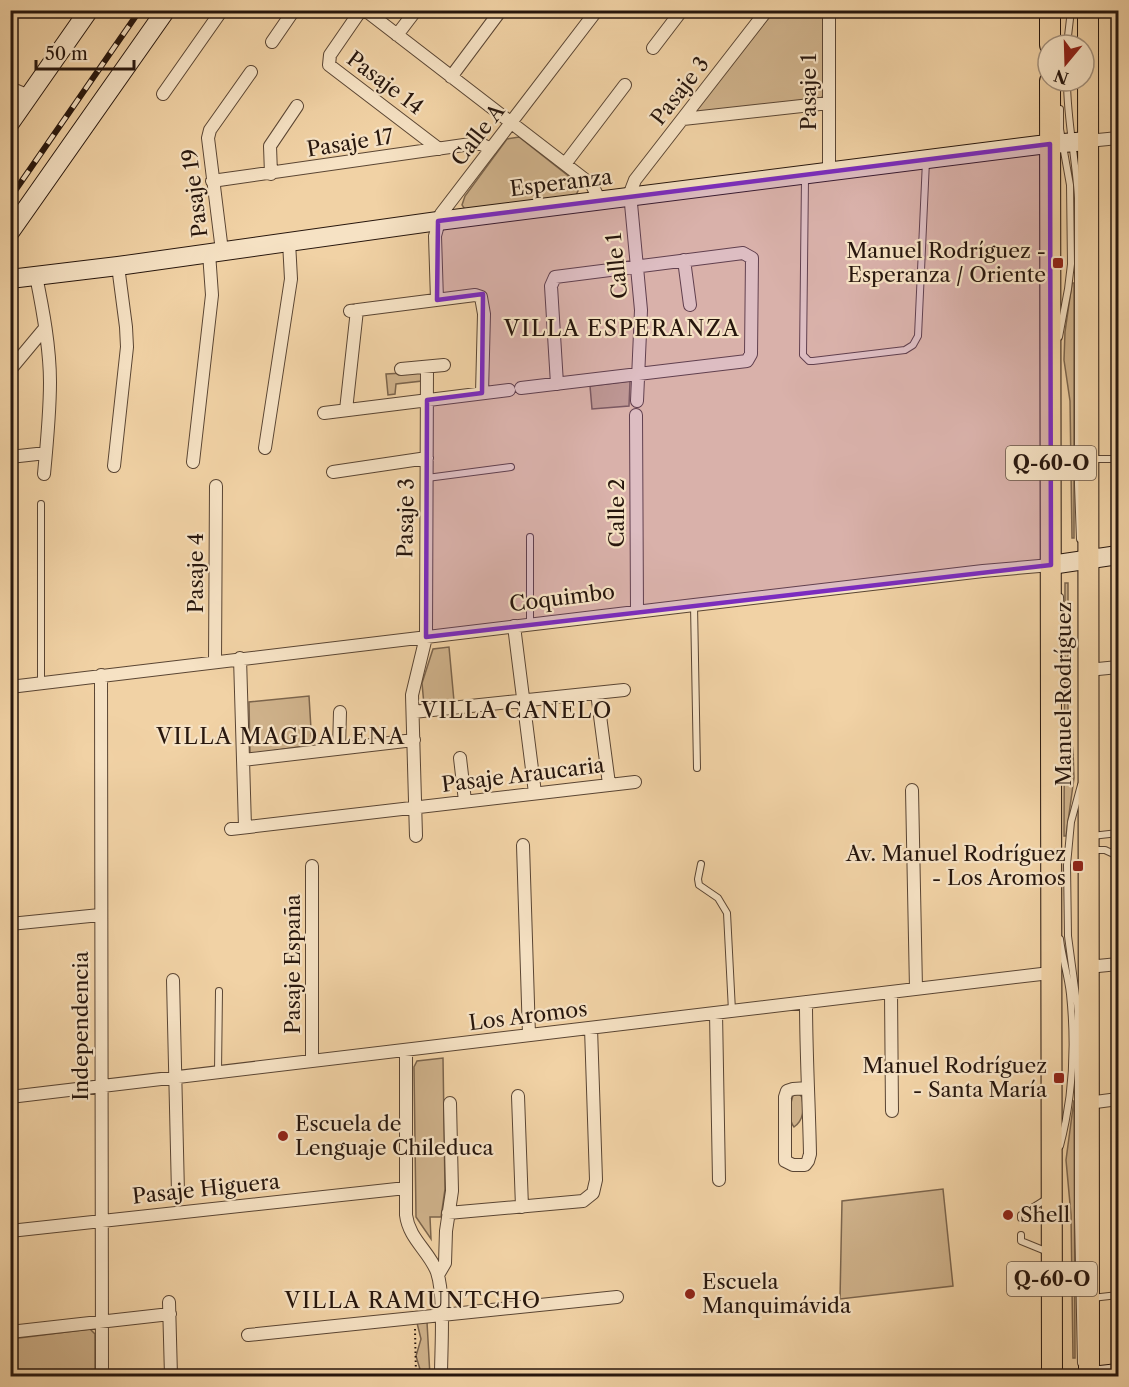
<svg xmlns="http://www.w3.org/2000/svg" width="1129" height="1387" font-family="'Libre Caslon Text',serif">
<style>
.green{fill:#cfb28b;stroke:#7b644c;stroke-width:1.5}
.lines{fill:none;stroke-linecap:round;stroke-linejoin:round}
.lane-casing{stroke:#5a4533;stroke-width:8}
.street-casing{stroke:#5a4533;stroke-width:14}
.secondary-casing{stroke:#27160d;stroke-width:20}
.primary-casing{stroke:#27160d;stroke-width:22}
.path{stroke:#27160d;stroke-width:2;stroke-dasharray:1.5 3;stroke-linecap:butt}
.lane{stroke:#f6e2c4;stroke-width:6}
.street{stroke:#f6e2c4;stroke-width:12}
.secondary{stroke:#f6e2c4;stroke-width:18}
.primary{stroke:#f1d2a5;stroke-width:20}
.rail-casing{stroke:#27160d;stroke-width:6}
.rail{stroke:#f6e2c4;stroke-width:4;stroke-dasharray:11;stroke-linecap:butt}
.marked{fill:#7b2cbf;fill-opacity:0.2;stroke:#7b2cbf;stroke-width:4.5;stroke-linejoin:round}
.poi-dot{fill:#8f2418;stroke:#f6e2c4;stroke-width:2}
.labels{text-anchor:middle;stroke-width:4.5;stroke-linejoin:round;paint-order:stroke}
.shield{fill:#f6e2c4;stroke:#655344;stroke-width:1.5}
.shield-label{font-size:20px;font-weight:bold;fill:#27160d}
.street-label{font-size:21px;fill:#27160d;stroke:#f6e2c4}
.poi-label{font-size:21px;fill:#27160d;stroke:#f6e2c4;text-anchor:end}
.neighbourhood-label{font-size:22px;letter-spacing:1.5px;fill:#27160d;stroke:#f6e2c4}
</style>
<rect width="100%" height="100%" fill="#f1d2a5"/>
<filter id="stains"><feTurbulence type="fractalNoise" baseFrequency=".00333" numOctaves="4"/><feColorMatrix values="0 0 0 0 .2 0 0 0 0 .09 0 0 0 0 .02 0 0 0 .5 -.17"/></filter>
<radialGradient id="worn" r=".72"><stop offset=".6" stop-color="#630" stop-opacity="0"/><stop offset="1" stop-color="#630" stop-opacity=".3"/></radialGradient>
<path class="green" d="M774,11H825V94L821,98L699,114L696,109Z
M519,137L576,182L578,191L576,195L466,211L462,205L465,196L507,139Z
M1072,283H1074V538H1072L1070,401L1064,360L1065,332Z
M422,372V381L396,384L395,394L388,395L386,374Z
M630,381L629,406L592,409L590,386Z
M1065,583H1068V716L1073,751L1074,778L1066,836H1064Z
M449,647L454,701L424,705L422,683L433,649Z
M309,696L312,745L250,754L249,702Z
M443,1058L445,1189L441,1217H430L431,1239L416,1217L414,1067L417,1061Z
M799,1094L802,1097C804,1109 804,1120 794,1127C788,1120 790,1104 793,1095Z
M1074,1100L1075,1358H1073L1071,1215L1066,1160Z
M943,1189L953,1286L840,1299L842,1201Z
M427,1322L430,1376H422L416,1356L421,1339L417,1323Z
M90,1329L95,1334V1376H11V1339Z"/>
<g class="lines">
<defs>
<path id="lane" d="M1067,45L1071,10
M1067,81C1067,121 1076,159 1078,198V485L1080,539
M805,178L803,355L809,361H813L905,350L913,345L918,336L926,161
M1059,337L1068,289L1071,264L1070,185L1060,129V109
M1091,459H1118
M427,478L511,467
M41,504V683
M530,537V624
M1060,597L1061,620
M694,605L697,768
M1092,836L1118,833
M1092,850H1105L1118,856
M701,864L698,879L699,885L718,898L727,913L732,1011
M218,1072L219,991
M1060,1146C1073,1097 1075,1043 1070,994C1068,975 1062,957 1060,939
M1021,1218V1215L1048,1198
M1021,1235V1241L1048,1252
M1092,1298L1118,1295
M1081,1363L1078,1217V1011L1068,936L1067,865L1071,822L1081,785"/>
<path id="street" d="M361,10L330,55L329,65L439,149
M365,10L592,185L596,193L598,201
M829,10V173
M397,35L416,10
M272,42L294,10
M653,48L682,10
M451,77L501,10
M10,88L29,96
M163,94L222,10
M683,119L829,103
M1088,141L1118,138
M565,164L625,85
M271,174L270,146L297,106
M212,181L471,144H481L491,149
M222,251L208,138L210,130L251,72
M684,260L690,305
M36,276C43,310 50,347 50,382C50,412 47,443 44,474
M437,300L435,236L441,214L597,10
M350,311L475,295L481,297L484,314L482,393
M401,369L444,365
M10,370L45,328
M521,388L747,361L751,354L752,258L743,253L555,277L551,286L557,384
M637,401L641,310L630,193L635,180L767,10
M346,410L357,310
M324,413L509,390
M636,415L637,611
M265,448L291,279L289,242
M10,457L46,453
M193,462L212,295L209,253
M114,466L127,347L126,327L118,266
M333,472L427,458
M514,626L535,793
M240,658L245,827
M215,661L216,486
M1088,670L1118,667
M101,675L102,1376
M10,687L694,605L983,571L1051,565
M597,693L609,784
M413,712L624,690
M339,749L340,712
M460,758L465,801
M243,760L414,740
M912,790L916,989
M231,829L635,782
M416,836L412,695L426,637L427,367
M523,845L529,1035
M10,924L100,915
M1088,967L1118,964
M173,980L178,1193
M891,992L892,1111
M806,1002C806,1053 809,1103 810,1154L808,1161L805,1165H793L785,1161V1097L787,1091L793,1089L808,1088
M716,1013L719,1180
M406,1050V1215C409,1239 429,1251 437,1272C445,1296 441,1349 441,1376
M312,1061V866
M518,1096L522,1207
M10,1097L1050,973
M1088,1103L1118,1099
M448,1213L583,1201L593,1193L596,1180L591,1028
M10,1231L406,1188
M438,1275L445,1263L446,1231L452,1191L450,1103
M169,1302L171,1376
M10,1332L170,1314
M248,1335L617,1297"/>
<path id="secondary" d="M10,123L89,10
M10,232L166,10
M10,279L118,266L438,221L1039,145L1088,141
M1051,565L1118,555
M1092,1376L1118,1373"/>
<path id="primary" d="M1050,10V45
M1088,10L1089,1376
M1050,81L1052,1376"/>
</defs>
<use href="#lane" class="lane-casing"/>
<use href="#street" class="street-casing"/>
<use href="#secondary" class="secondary-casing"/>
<use href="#primary" class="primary-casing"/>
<path class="path" d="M415,1329L416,1376"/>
<use href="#lane" class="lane"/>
<use href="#street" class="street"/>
<use href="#secondary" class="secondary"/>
<use href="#primary" class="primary"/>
<defs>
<path id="rail" d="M10,198L140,10"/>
</defs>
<use href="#rail" class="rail-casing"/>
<use href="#rail" class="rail"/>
</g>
<path class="marked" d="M1050,144L1051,565L426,637L427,400L482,393L483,294L437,300L438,221Z"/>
<g class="poi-dot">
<rect x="1052" y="257" width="12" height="12" rx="3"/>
<rect x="1072" y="860" width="12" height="12" rx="3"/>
<rect x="1053" y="1072" width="12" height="12" rx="3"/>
<circle cx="283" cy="1136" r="6"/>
<circle cx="1008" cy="1215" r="6"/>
<circle cx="690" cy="1294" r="6"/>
</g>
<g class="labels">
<g class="shield">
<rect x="1006" y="446" width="90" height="34" rx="4.5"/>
<rect x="1007" y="1262" width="90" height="34" rx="4.5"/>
</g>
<g class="shield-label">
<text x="1051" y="470">Q-60-O</text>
<text x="1052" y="1286">Q-60-O</text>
</g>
<g class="street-label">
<text transform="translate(385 83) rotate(37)" y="7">Pasaje 14</text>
<text transform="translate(680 91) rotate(-52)" y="7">Pasaje 3</text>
<text transform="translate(809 92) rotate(-90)" y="7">Pasaje 1</text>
<text transform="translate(478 135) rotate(-52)" y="7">Calle A</text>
<text transform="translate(350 143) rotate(-9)" y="7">Pasaje 17</text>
<text transform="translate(561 183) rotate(-7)" y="7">Esperanza</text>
<text transform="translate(195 193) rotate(-97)" y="7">Pasaje 19</text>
<text transform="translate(617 266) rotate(-96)" y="7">Calle 1</text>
<text transform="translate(617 513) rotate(-90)" y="7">Calle 2</text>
<text transform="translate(406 518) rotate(-89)" y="7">Pasaje 3</text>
<text transform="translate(196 573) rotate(-90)" y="7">Pasaje 4</text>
<text transform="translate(562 598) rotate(-7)" y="7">Coquimbo</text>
<text transform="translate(1064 694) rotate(-90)" y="7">Manuel Rodríguez</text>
<text transform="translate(523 775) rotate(-7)" y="7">Pasaje Araucaria</text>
<text transform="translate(293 964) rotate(-90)" y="7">Pasaje España</text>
<text transform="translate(528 1016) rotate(-7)" y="7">Los Aromos</text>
<text transform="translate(81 1026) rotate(-90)" y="7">Independencia</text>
<text transform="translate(206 1189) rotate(-6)" y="7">Pasaje Higuera</text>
</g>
<g class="poi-label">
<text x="1046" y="258">Manuel Rodríguez -<tspan x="1046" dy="24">Esperanza / Oriente</tspan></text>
<text x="1066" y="861">Av. Manuel Rodríguez<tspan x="1066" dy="24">- Los Aromos</tspan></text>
<text x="1047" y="1073">Manuel Rodríguez<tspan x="1047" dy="24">- Santa María</tspan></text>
<text x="295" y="1131" text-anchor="start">Escuela de<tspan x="295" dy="24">Lenguaje Chileduca</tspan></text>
<text x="1020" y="1222" text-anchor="start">Shell</text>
<text x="702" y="1289" text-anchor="start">Escuela<tspan x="702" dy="24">Manquimávida</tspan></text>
</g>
<g class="neighbourhood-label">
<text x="622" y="336">VILLA ESPERANZA</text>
<text x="517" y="718">VILLA CANELO</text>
<text x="281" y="744">VILLA MAGDALENA</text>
<text x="413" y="1308">VILLA RAMUNTCHO</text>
</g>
</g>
<rect width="1129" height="1387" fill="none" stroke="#f1d2a5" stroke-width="36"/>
<rect x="12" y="12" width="1105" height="1363" fill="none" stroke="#27160d" stroke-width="3"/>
<rect x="18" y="18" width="1093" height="1351" fill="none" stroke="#27160d" stroke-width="1.5"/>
<g transform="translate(1066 63) rotate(199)"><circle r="28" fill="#f6e2c4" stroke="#a3907b" stroke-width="1.5"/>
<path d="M0-4.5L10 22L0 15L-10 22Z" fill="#8f2418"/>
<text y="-9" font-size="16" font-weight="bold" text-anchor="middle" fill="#27160d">N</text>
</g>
<path d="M36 60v9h98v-9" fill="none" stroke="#27160d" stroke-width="3"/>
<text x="45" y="60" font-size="18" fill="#27160d" stroke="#f6e2c4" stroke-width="4.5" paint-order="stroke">50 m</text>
<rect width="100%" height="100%" filter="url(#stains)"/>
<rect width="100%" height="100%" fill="url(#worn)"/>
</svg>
